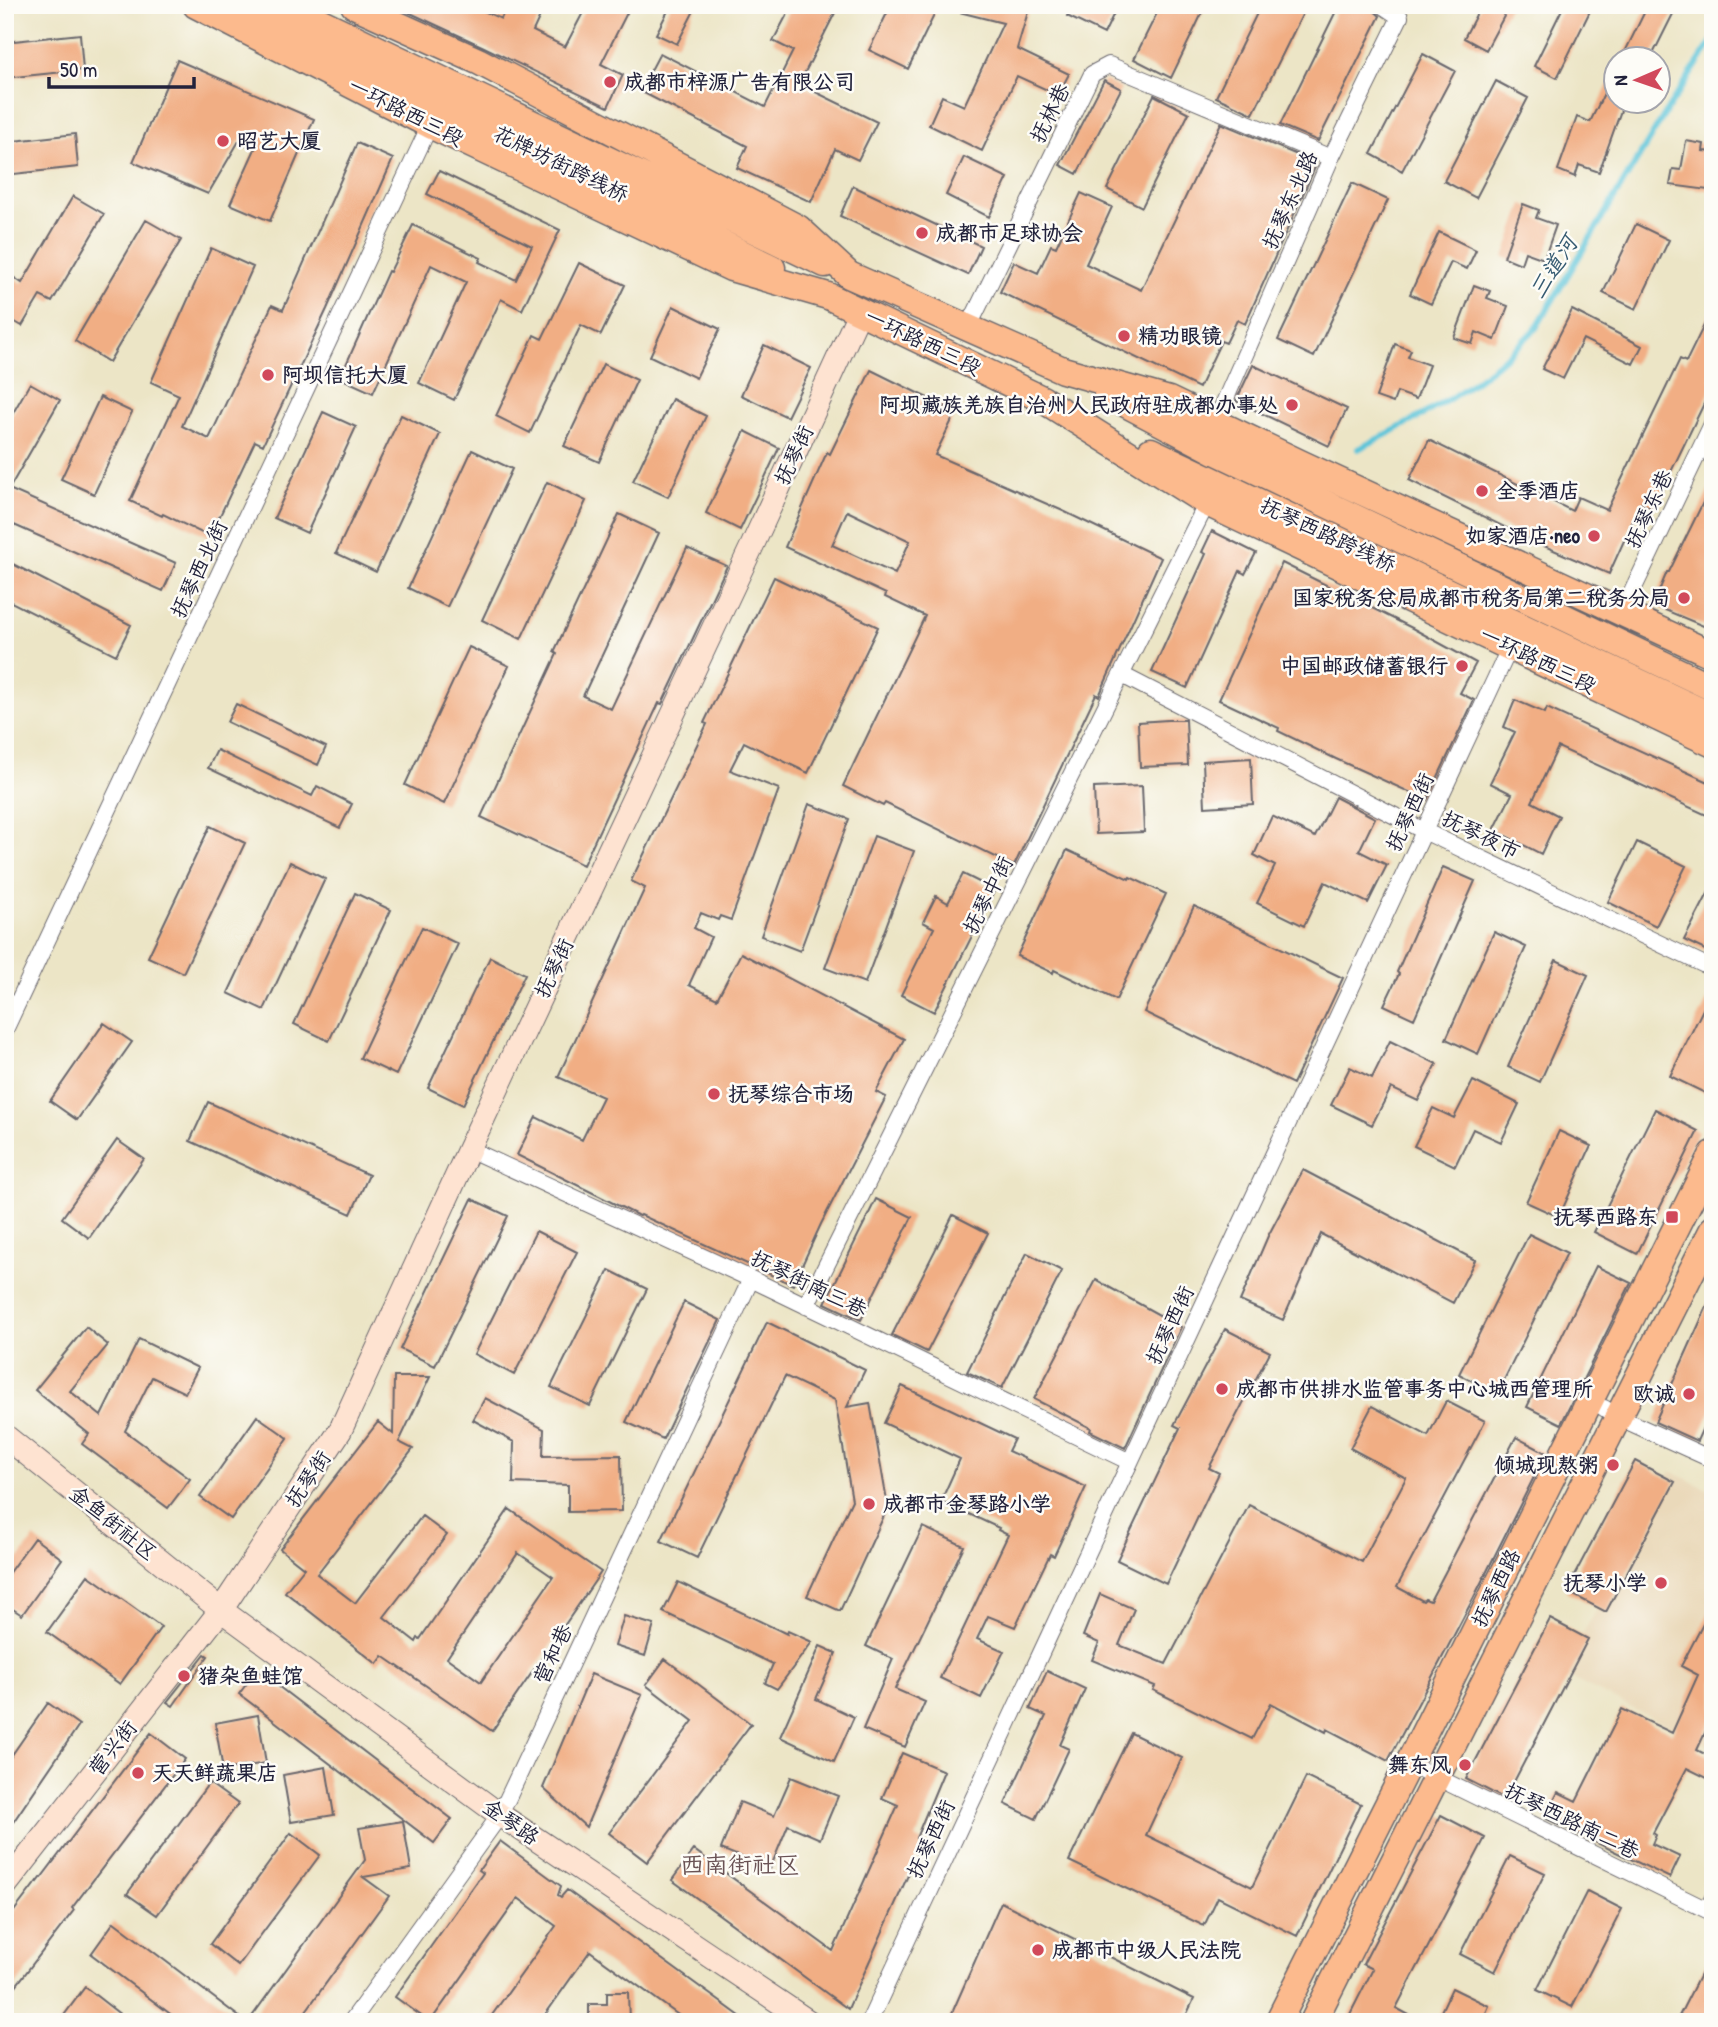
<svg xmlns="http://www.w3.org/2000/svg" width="1718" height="2027" font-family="'Patrick Hand','LXGW WenKai TC',sans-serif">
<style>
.built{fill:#ead9ba}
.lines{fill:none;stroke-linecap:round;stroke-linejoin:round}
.stream{stroke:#5cc4d9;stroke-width:6}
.building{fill:#f1ae84;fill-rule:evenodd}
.street-casing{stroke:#69666c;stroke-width:18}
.secondary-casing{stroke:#69666c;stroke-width:25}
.primary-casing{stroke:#69666c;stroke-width:29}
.street{stroke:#fff;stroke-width:16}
.secondary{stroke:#fee3d1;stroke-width:23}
.primary{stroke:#fcba8d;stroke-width:26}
.poi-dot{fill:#d1495b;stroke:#fdfcf7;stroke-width:2.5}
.labels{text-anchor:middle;stroke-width:5;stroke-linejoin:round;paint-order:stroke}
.poi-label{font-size:21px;font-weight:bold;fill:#22223b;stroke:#fdfcf7;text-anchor:start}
.street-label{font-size:21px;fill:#22223b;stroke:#fdfcf7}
.water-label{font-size:23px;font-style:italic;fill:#365b72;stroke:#fdfcf7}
.quarter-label{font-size:24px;fill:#6a5355;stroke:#fdfcf7}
</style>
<rect width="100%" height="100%" fill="#fdfcf7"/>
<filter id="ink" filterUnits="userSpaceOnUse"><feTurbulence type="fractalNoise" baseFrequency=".0143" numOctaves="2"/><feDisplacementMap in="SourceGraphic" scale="14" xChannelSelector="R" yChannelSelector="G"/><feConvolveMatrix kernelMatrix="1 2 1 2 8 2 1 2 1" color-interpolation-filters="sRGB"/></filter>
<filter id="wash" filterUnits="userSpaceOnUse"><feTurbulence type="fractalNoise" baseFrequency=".00686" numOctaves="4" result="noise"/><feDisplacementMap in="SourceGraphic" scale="28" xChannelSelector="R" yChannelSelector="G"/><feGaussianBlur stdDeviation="1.57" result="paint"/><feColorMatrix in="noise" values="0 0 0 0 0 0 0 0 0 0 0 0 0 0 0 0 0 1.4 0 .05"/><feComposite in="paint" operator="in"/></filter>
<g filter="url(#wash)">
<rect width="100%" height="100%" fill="#ece5c6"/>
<path class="built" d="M1671,1471L1713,1492V1747L1561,1674Z"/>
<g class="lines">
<path class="stream" d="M1358,449C1426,415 1483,384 1536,328L1669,107L1713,40"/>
</g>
<g id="blocks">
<path class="building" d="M393,5H471L501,19L507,5H545L533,31L565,47L587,5H631L601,64L623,75L608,107L484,47Z
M671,5H697L677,44L656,34Z
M792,5H839L799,84L877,122L858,160L835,149L811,202L737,168L747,146L640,91L660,53L765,107L793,51L773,41Z
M891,5H939L908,69L869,50Z
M955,5H1030L1017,49L1069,74L1058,95L1017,76L982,151L929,125L942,96L964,106L1003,23L955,11Z
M1072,5H1118L1104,34L1067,16Z
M1161,5H1206L1171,78L1134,59Z
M1261,5H1307L1253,114L1216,97Z
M1339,5H1372L1373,10L1380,16L1318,141L1280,125Z
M1481,5H1510L1486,50L1464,38Z
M1564,5H1593L1557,78L1534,66Z
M1648,5H1657L1673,14L1650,60H1621Z
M80,34L83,70L5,78V42Z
M1423,54L1455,71L1402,171L1371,154Z
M177,60L314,119L270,221L230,204L255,149L239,141L208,194L133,162Z
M1616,69V102H1624L1599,172L1579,165L1575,177L1558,170L1577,117L1590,122Z
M1104,80L1121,89L1077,174L1060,165Z
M1496,81L1528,98L1476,198L1444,181Z
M1154,95L1189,113L1142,207L1107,189Z
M1221,123L1309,160L1316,165L1245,324L1237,320L1226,343L1221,341L1199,388L1000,292L1014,262L1038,273L1051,245L1056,247L1081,193L1112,207L1086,264L1141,290Z
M75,134L78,167L5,175V142Z
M1686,141L1704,144L1703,151L1713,152V172H1711L1708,190L1670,185L1673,169L1681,170Z
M357,143L393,159L327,309L263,445L255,441L210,537L163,514L162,516L130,501L179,395L151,382L211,248L253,267L182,426L209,439L272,305L283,310Z
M964,157L1008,178L989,217L946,195Z
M439,171L560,230L522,310L501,299L454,400L419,383L466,282L431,265L373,393L340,378L388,271L390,272L413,225L481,258L479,262L516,280L532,246L427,194Z
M1352,183L1388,200L1314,357L1278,340Z
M853,186L981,246L968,275L840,216Z
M73,196L104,214L52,302L40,296L22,326L5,316V290L13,277L22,283Z
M1523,204L1539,210L1536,218L1556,225L1544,259L1525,252L1521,264L1504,257Z
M146,220L181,240L109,362L75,341Z
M1636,224L1669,240L1636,309L1603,293Z
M1439,232L1476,250L1467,269L1451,262L1431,304L1410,294Z
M579,263L625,285L601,335L581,325L530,433L496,416L534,335L542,339Z
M1474,285L1490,291L1487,298L1508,306L1495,340L1476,332L1472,344L1454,338Z
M673,306L720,329L696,378L650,356Z
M1713,307V385L1653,509L1641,503L1609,574L1535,542L1409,480L1429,440L1572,511L1578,497L1607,510L1680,359L1686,362Z
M1572,310L1642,346L1633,364L1583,339L1563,379L1542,369Z
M1395,344L1411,350L1408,357L1429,365L1416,399L1397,392L1393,403L1376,397Z
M764,345L811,368L787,417L741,395Z
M603,364L637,380L599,462L564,446Z
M1253,365L1347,409L1329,446L1236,401Z
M871,370L956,412L935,455L1063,511L1161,558L1099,696L1096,694L1014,866L885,803L883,806L843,786L925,616L885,597L886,594L785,547L827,452L830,454ZM847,511L910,541L895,574L832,545Z
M30,383L60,400L9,489L176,563L163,591L5,521V427Z
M100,397L132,412L94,494L61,479Z
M672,399L706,416L668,497L633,481Z
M323,412L356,427L307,533L274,518Z
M401,415L440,434L376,572L336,553Z
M745,431L779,448L740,530L706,513Z
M472,450L512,469L447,607L408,588Z
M547,482L586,501L521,639L482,620Z
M1713,482V630L1653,605L1667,572H1669Z
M619,514L659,533L583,696L611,709L687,548L727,566L662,704L659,703L583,865L481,817L557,654L554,652Z
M1212,531L1256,553L1245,574L1240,571L1187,688L1152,672L1206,554L1202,552Z
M5,560L131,625L116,655L5,599Z
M1282,563L1412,628L1476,663L1460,693L1474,700L1427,800L1336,759L1278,731L1279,728L1219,700Z
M774,577L878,627L808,773L744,742L730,770L779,789L731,920L720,916L718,920L701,913L694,928L711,937L689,985L717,999L741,953L904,1039L876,1092L886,1097L821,1224L793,1285L641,1215L640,1216L637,1215L517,1155L536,1117L582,1140L603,1097L558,1077L645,888L631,881L707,724L704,723Z
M469,647L509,666L444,804L405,785Z
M1515,700L1545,713L1547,708L1713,784V818L1558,747L1532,802L1559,816L1541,854L1494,830L1512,794L1490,783L1515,732L1504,727Z
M236,704L326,747L318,765L227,722Z
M1168,720H1186L1188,765L1140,767L1138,722Z
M217,750L312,796L317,786L352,804L340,828L300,809L299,811L208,768Z
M1251,758L1253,804L1205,807L1203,761Z
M1142,786L1144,832L1096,834L1094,788Z
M1335,797L1375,818L1359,851L1387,865L1368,903L1325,882L1304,926L1257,903L1275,866L1254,855L1272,816L1315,837Z
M809,804L849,819L800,951L761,936Z
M210,826L245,843L183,973L148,957Z
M874,836L914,851L865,983L825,968Z
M1637,842L1686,866L1656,926L1608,902Z
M1067,850L1129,879L1130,877L1166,894L1116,1000L1054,970L1053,973L1017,956Z
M290,862L325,879L264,1010L228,993Z
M1443,867L1475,881L1414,1019L1384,1005L1399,974L1397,972Z
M963,874L995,890L934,1012L901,995L934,928L923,922L936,896L948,903Z
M1713,884V954L1684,940Z
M355,893L391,910L329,1041L294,1024Z
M1194,906L1343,978L1293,1084L1144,1012Z
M422,927L458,944L396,1075L360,1058Z
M1494,932L1526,947L1478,1054L1446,1039Z
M490,957L525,974L463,1105L428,1088Z
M1556,960L1588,975L1540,1082L1508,1067Z
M1713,989V1097L1670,1076Z
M104,1023L132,1042L77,1120L50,1101Z
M1390,1041L1437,1064L1418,1101L1391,1088L1372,1125L1331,1105L1350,1067L1372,1078Z
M1473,1081L1519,1104L1501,1142L1473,1129L1455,1166L1414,1146L1433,1108L1454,1118Z
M208,1102L369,1175L351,1214L190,1141Z
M1655,1109L1698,1131L1637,1254L1594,1232Z
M1559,1131L1591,1146L1559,1217L1526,1202Z
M117,1140L144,1159L89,1238L62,1218Z
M1303,1170L1475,1260L1453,1303L1321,1234L1283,1320L1240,1301L1268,1236Z
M472,1199L508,1216L435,1366L400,1349Z
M876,1199L912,1217L861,1320L825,1303Z
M953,1215L988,1233L927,1352L892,1335Z
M536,1231L577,1252L514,1375L474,1354Z
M1529,1234L1567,1253L1497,1394L1459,1374Z
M1027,1253L1062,1271L1002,1388L967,1372Z
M1596,1266L1631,1283L1561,1424L1527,1407Z
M609,1270L647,1289L590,1406L551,1387Z
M1096,1280L1181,1327L1125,1448L1090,1431L1091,1428L1034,1399Z
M1713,1293V1406L1697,1441L1655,1422Z
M684,1302L720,1320L663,1439L626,1422Z
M767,1322L865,1370L847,1407L870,1403L888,1507L840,1611L807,1596L852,1500L835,1400L785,1376L697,1558L661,1541Z
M86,1327L108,1345L70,1391L101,1416L139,1339L198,1368L185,1393L152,1377L125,1431L190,1479L168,1508L82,1444L89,1434L35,1390Z
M1225,1329L1270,1352L1209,1468L1219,1473L1166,1584L1117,1560L1180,1428L1174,1425Z
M394,1377H430L399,1442L413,1449L317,1574L355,1603L422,1516L447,1535L384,1617L416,1642L418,1638L420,1639L509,1509L601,1572L492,1731L383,1656L377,1664L285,1592L304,1568L280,1549L378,1422L393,1434ZM518,1553L553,1577L481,1682L447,1658Z
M902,1386L1014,1439L1008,1451L1086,1487L1054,1556L1050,1554L1015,1627L988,1616L977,1639L1004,1651L981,1698L940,1678L1008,1535L998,1530L999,1528L941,1501L960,1459L884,1423Z
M485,1398L544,1429L543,1456L621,1455L622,1511L568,1512V1485L513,1483L514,1442L473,1420Z
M1446,1401L1485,1421L1397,1587L1423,1601L1425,1599L1430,1601L1516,1437L1546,1453L1474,1597L1388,1761L1327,1729L1326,1732L1271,1703L1252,1739L1153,1690L1155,1686L1092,1660L1099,1643L1083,1636L1100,1594L1134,1609L1119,1645L1166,1664L1249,1505L1362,1562L1406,1478L1350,1448L1372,1406L1428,1436Z
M257,1416L288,1438L231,1519L200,1497Z
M1635,1461L1675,1482L1606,1612L1566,1591Z
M923,1527L964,1546L895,1689L925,1702L905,1747L863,1729L893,1659L866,1646Z
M34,1538L62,1559L22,1615L5,1604V1578Z
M88,1575L161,1627L120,1684L47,1632Z
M678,1582L787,1634L788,1631L812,1642L777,1689L765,1683L773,1664L663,1612Z
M1713,1605V1716L1697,1750L1713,1758V1781L1687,1768L1653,1833L1656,1835L1652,1844L1680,1857L1670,1878L1545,1818L1558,1792L1576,1801L1622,1709L1672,1733L1698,1675L1681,1666Z
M624,1616L654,1625L645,1656L615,1646Z
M1550,1619L1588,1639L1505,1799L1466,1779Z
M820,1646L836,1653L816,1699L854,1717L834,1762L780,1737Z
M205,1654L208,1656L173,1706L167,1702Z
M665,1659L751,1724L647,1862L609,1833L693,1721L646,1685Z
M257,1670L452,1819L434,1843L239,1694Z
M1047,1671L1085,1689L1060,1745L1069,1749L1036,1819L1005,1804L1046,1716L1030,1709Z
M591,1674L642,1695L586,1827L543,1788Z
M48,1703L79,1725L5,1834V1765Z
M258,1715L266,1763L223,1770L215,1723Z
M151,1733L185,1759L72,1908L74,1910L5,2000V1923L37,1881L38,1882Z
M1131,1733L1182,1758L1146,1835L1252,1887L1306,1777L1361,1804L1297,1936L1218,1897L1204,1926L1069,1861Z
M902,1753L944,1771L916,1838L923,1842L848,2009L672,1880L694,1850L833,1951L898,1805L882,1798Z
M326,1767L334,1815L291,1822L283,1775Z
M791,1777L838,1796L820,1839L788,1825L770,1869L721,1849L740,1802L774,1816Z
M209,1783L238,1804L157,1915L127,1894Z
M1441,1815L1485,1838L1396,2008L1422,2022H1346L1373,1969L1363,1964Z
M403,1821L411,1869L363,1877L389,1896L298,2022H248L365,1860L359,1828Z
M291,1833L320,1855L238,1966L210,1944Z
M500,1841L561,1886L558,1895L561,1897L567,1890L748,2022H688L590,1951L540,2022H487L556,1926L518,1898L430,2022L395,1997L483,1873L479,1870Z
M1510,1856L1545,1873L1495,1972L1460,1954Z
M1587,1891L1622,1909L1572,2007L1537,1990Z
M1001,1902L1194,1999L1183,2022H948Z
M114,1922L246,2022H181L91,1954Z
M1713,1949V2022H1676Z
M85,1987L130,2022H59Z
M1452,1988L1489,2006L1482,2022H1436Z
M607,1992H628L629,2022H589V2004H607Z"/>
</g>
</g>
<g filter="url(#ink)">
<use href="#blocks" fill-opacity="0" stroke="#69666c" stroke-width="2"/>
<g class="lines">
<defs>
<path id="street" d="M968,328L1092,74L1109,65L1331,158
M1216,421L1331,158L1400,17L1382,5
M1622,613L1713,422
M1122,675L1424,831L1713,969
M5,1030L430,125
M469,1149L751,1279L1130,1462
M806,1306L1207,503
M1604,1408L1618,1417L1713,1460
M1420,1769L1707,1910L1713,1898
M351,2022L500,1815L751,1279
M869,2022L1510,647"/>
<path id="secondary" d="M5,1436L221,1610L500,1815L809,2022
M5,1886L221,1610L340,1431L469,1149L752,546L860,311"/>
<path id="primary" d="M196,5L430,125L731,268L828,296L1042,399L1207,503L1713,744
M236,5L772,268
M286,5L825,264
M354,5L478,61L798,228L849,275L1063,370L1169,400L1300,463L1713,655
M1107,394L1215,451L1713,688
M1151,451L1713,717
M1278,2022L1420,1741L1713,1154
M1313,2022L1713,1229"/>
</defs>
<use href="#street" class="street-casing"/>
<use href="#secondary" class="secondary-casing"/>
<use href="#primary" class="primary-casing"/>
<use href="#street" class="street"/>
<use href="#secondary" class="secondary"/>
<use href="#primary" class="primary"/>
</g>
</g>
<g class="poi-dot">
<circle cx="610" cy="82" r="7"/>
<circle cx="223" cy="141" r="7"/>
<circle cx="922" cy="233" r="7"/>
<circle cx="1124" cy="336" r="7"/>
<circle cx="268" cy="375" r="7"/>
<circle cx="1292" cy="405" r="7"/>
<circle cx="1482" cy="491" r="7"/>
<circle cx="1594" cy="536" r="7"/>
<circle cx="1684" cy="598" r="7"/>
<circle cx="1462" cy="666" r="7"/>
<circle cx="714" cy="1094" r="7"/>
<rect x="1665" y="1210" width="14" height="14" rx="3.5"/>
<circle cx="1222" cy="1389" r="7"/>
<circle cx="1689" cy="1394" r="7"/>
<circle cx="1613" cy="1465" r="7"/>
<circle cx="869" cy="1504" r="7"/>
<circle cx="1661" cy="1583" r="7"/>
<circle cx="184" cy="1676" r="7"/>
<circle cx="1465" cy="1765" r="7"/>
<circle cx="138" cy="1773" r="7"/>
<circle cx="1038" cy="1950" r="7"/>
</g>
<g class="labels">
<g class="poi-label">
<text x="624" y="89">成都市梓源广告有限公司</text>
<text x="237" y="148">昭艺大厦</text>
<text x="936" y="240">成都市足球协会</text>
<text x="1138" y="343">精功眼镜</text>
<text x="282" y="382">阿坝信托大厦</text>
<text x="1278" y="412" text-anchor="end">阿坝藏族羌族自治州人民政府驻成都办事处</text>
<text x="1496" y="498">全季酒店</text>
<text x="1580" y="543" text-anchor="end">如家酒店·neo</text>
<text x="1670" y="605" text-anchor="end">国家税务总局成都市税务局第二税务分局</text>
<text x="1448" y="673" text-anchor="end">中国邮政储蓄银行</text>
<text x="728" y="1101">抚琴综合市场</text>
<text x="1658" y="1224" text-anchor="end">抚琴西路东</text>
<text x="1236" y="1396">成都市供排水监管事务中心城西管理所</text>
<text x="1675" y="1401" text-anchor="end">欧诚</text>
<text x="1599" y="1472" text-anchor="end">倾城现熬粥</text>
<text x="883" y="1511">成都市金琴路小学</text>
<text x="1647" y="1590" text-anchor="end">抚琴小学</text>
<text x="198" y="1683">猪杂鱼蛙馆</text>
<text x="1451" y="1772" text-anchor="end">舞东风</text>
<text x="152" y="1780">天天鲜蔬果店</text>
<text x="1052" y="1957">成都市中级人民法院</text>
</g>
<g class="street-label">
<text transform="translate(406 112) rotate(27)" y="7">一环路西三段</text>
<text transform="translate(1050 113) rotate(-64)" y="7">抚林巷</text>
<text transform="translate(561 164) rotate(26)" y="7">花牌坊街跨线桥</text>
<text transform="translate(1290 200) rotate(-66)" y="7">抚琴东北路</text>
<text transform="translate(923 342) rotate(26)" y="7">一环路西三段</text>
<text transform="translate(794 455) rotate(-65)" y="7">抚琴街</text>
<text transform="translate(1649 509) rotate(-65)" y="7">抚琴东巷</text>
<text transform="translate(1328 535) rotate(25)" y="7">抚琴西路跨线桥</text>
<text transform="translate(199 569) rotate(-65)" y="7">抚琴西北街</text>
<text transform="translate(1538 660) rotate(26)" y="7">一环路西三段</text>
<text transform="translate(1410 812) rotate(-65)" y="7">抚琴西街</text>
<text transform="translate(1481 835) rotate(26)" y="7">抚琴夜市</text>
<text transform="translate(988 895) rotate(-63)" y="7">抚琴中街</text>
<text transform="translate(554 968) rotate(-65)" y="7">抚琴街</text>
<text transform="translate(809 1284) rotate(26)" y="7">抚琴街南三巷</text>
<text transform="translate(1170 1325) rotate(-65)" y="7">抚琴西街</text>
<text transform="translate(308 1479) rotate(-56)" y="7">抚琴街</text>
<text transform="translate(113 1523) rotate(39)" y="7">金鱼街社区</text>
<text transform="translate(1496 1588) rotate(-64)" y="7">抚琴西路</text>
<text transform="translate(553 1654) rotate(-65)" y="7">营和巷</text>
<text transform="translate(113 1748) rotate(-52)" y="7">营兴街</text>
<text transform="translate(1572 1821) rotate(26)" y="7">抚琴西路南二巷</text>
<text transform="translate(511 1822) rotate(35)" y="7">金琴路</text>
<text transform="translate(931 1839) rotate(-65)" y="7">抚琴西街</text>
</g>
<g class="water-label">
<text transform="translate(1553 267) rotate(-58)" y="8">三道河</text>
</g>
<g class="quarter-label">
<text x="740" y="1873">西南街社区</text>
</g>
</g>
<rect width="1718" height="2027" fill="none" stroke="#fdfcf7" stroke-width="28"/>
<g transform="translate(1637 80) rotate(268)"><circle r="33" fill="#fdfcf7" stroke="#a5a5ac" stroke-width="2"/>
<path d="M0-5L12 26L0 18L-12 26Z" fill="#d1495b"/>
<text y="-10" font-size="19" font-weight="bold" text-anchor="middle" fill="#22223b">N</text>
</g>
<path d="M49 77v10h145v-10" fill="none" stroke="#22223b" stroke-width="3.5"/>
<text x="60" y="77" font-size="21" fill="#22223b" stroke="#fdfcf7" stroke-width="5" paint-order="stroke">50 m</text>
</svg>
